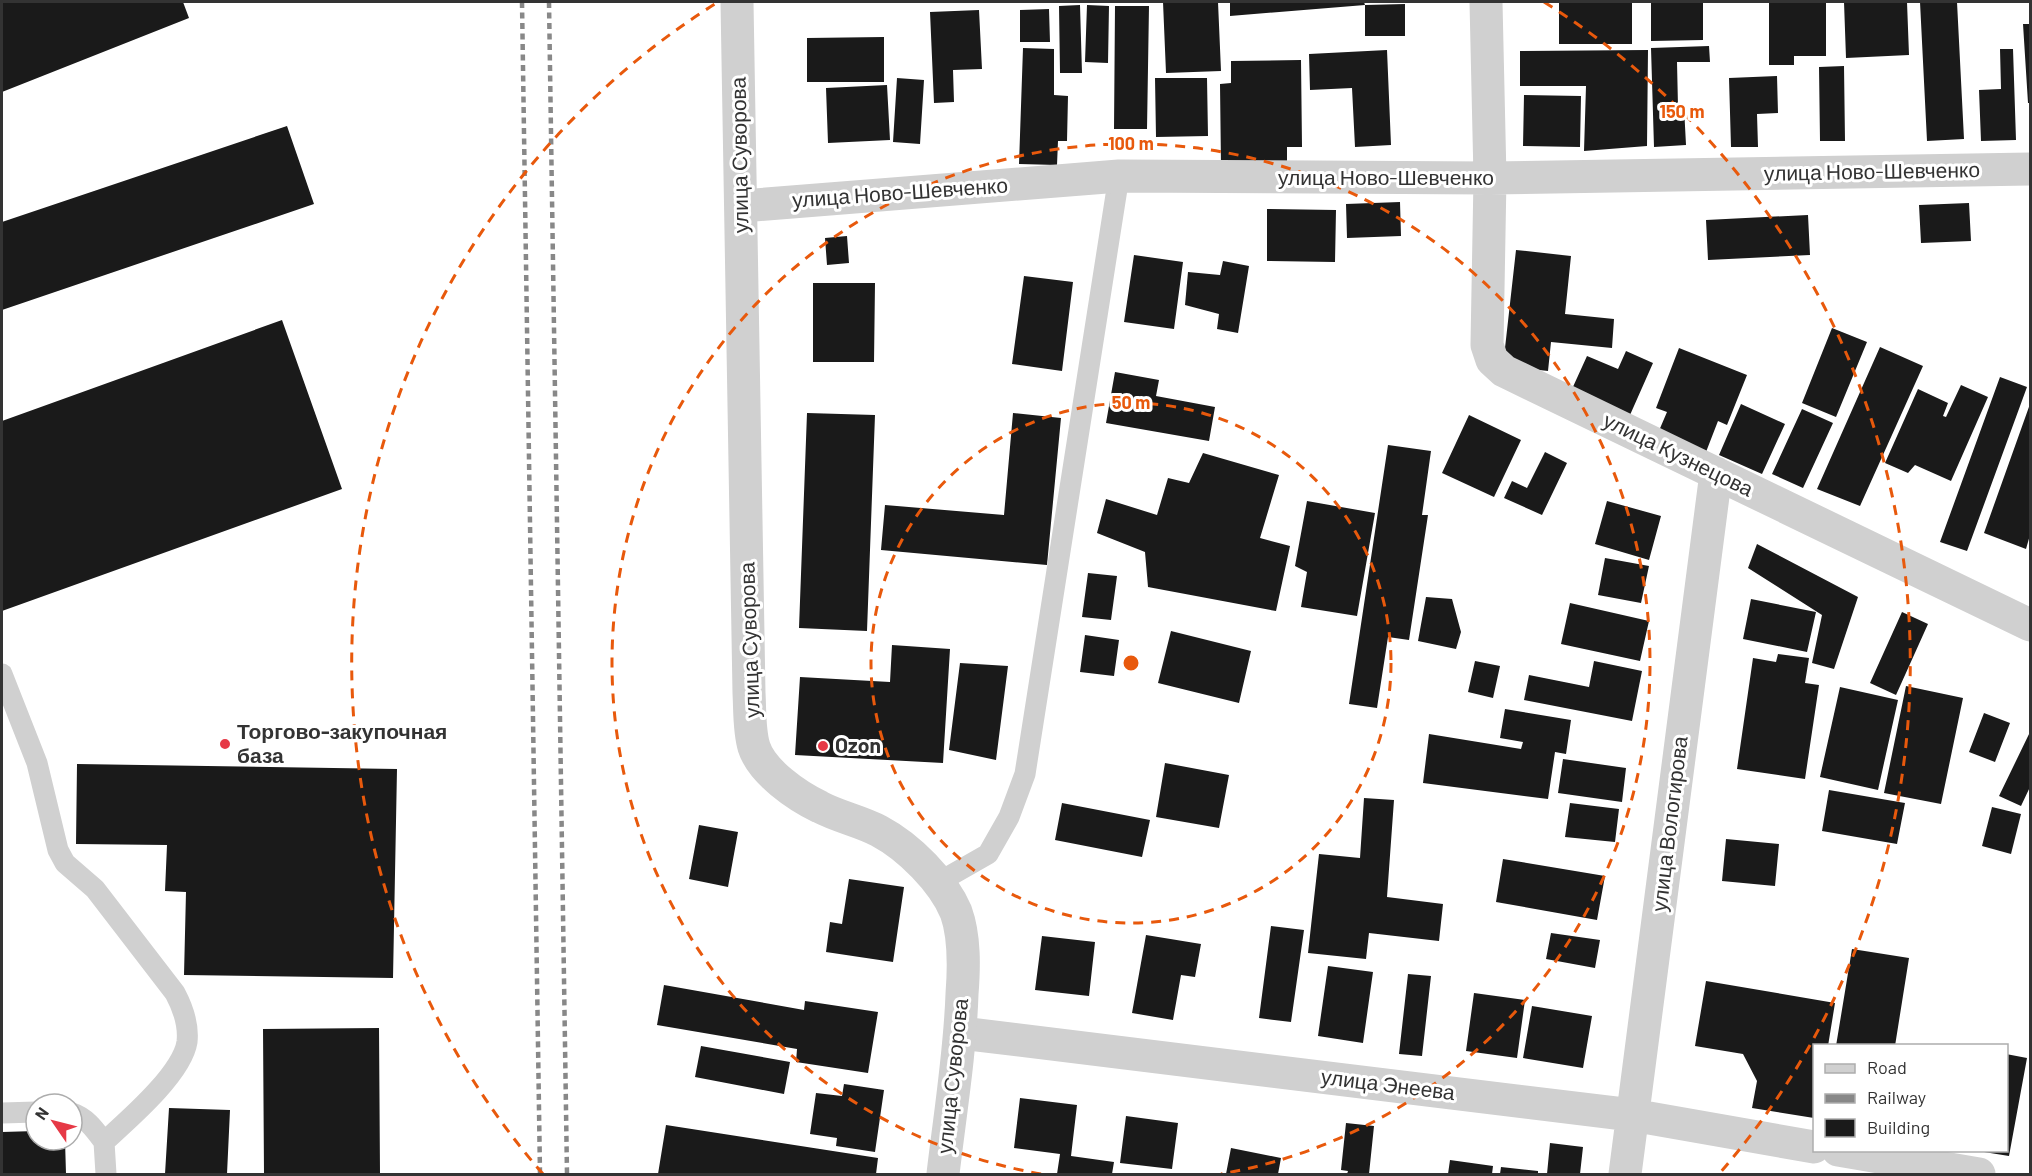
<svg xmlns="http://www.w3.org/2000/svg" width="2032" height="1176" font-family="Barlow,sans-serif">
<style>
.building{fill:#1a1a1a}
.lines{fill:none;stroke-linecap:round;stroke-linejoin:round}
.service{stroke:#d0d0d0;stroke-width:21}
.minor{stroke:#d0d0d0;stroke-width:33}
.tertiary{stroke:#d0d0d0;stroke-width:33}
.rail{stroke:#888;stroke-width:4.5;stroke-dasharray:6 4.5;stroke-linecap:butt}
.ring{fill:none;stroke:#e8590c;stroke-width:3;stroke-dasharray:10 8}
.poi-dot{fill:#e63946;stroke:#fff;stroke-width:2}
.labels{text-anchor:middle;stroke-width:6;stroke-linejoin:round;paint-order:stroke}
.street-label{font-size:21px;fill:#333;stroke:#fff}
.poi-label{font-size:21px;font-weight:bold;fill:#333;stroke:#fff;text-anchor:start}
.centre{fill:#e8590c;stroke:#fff;stroke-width:3}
.ring-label{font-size:18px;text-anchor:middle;font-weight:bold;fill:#e8590c;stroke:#fff;stroke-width:6;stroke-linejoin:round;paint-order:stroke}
</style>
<rect width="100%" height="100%" fill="#fff"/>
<path class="building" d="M2,2H183L189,18L2,92Z
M1163,2H1218L1221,71L1166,73Z
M1230,2H1364L1365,5L1230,16Z
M1559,2H1632V44H1559Z
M1651,2H1703V40L1651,41Z
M1769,2H1826V56H1794V65H1769Z
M1844,2H1907L1909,55L1846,58Z
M1920,2H1957L1964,139L1927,141Z
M1405,4V36H1365V5Z
M1080,5L1082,73H1060L1059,6Z
M1087,5L1109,6L1108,63L1085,62Z
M1115,6H1149L1147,129H1114Z
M1049,9L1050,42H1020V10Z
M979,10L982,69L953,70L954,102L934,103L930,12Z
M2023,24H2030V103H2028Z
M884,37V82H807V38Z
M1709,46L1710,62H1677L1678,107H1684L1686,145L1654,147L1651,48Z
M1023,48L1054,49V95L1068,96L1067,141H1058L1057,165L1019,164Z
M2000,49H2013L2016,140L1981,141L1979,90L2001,89Z
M1387,50L1391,145L1355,147L1352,88L1310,90L1309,54Z
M1648,50L1647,146L1584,151L1586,86H1520V51Z
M1301,60L1302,147H1287V165L1221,166L1220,84L1231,83V61Z
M1844,66L1845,141H1820L1819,67Z
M1777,76L1778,113L1757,114L1758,147H1731L1729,78Z
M897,78L924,80L920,144L893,142Z
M1155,78H1207L1208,136L1156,137Z
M887,85L890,140L828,143L826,88Z
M1524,95L1581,96L1580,147L1523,146Z
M287,126L314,204L2,310V222Z
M1400,202L1401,236L1347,238L1346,204Z
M1969,203L1971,241L1921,243L1919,205Z
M1267,209L1336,210L1335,262L1267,261Z
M1808,215L1810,255L1708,260L1706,220Z
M847,236L849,263L827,265L825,238Z
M1516,250L1571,256L1565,314L1614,319L1612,348L1551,342L1548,371L1503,366Z
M1134,255L1183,262L1174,329L1124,322Z
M1223,261L1249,266L1238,333L1217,329L1219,314L1185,305L1188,272L1220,275Z
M1024,276L1073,282L1062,371L1012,364Z
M813,283H875L874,362H813Z
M282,320L342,489L2,611V421Z
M1832,328L1867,342L1836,417L1802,403Z
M1880,347L1923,366L1860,506L1817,489Z
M1679,348L1747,375L1727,425L1718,421L1706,452L1658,433L1667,412L1656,408Z
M1626,351L1653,363L1630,415L1572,389L1587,356L1618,369Z
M1115,372L1159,380L1156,396L1215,407L1209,441L1106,423Z
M2000,377L2027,387L1967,551L1940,542Z
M1961,385L1988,397L1951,481L1915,465L1908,473L1885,463L1918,389L1948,403L1943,416L1946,417Z
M1741,404L1785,424L1762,474L1719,455Z
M2030,404V535L2026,549L1984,533Z
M1802,409L1833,423L1803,488L1772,474Z
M807,413L875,415L867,631L799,628Z
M1013,413L1061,418L1047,565L881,550L885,505L1004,515Z
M1469,415L1521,440L1494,497L1442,473Z
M1388,445L1431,451L1422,515H1428L1409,640L1388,637L1377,708L1349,704Z
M1545,452L1567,463L1542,515L1504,498L1512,481L1527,488Z
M1203,453L1279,475L1260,538L1290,546L1276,611L1148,587L1145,552L1097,533L1106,499L1157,515L1168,478L1189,483Z
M1307,501L1375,513L1357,616L1301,607L1307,572L1295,566Z
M1607,501L1661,516L1649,560L1595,544Z
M1757,544L1858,597L1834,669L1812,663L1822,615L1748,568Z
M1605,558L1649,566L1641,603L1598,595Z
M1088,573L1117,576L1111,620L1082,617Z
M1426,597L1452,599L1461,632L1456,649L1418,641Z
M1751,599L1816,612L1807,652L1743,639Z
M1570,603L1649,621L1640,661L1561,644Z
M1902,612L1928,624L1896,695L1870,683Z
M1171,631L1251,651L1239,703L1158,683Z
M1085,635L1119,640L1114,676L1080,672Z
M892,645L950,649L943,763L795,755L800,677L890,682Z
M1778,654L1809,658L1805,683L1819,685L1805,779L1737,769L1753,658L1776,662Z
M1475,661L1500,666L1493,698L1468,692Z
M1594,661L1642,671L1632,721L1524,700L1529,675L1589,687Z
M960,663L1008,666L996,760L949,750Z
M1906,686L1963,698L1941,804L1884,793Z
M1840,687L1898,700L1878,790L1820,777Z
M1505,709L1571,720L1566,754L1555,752L1548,799L1423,783L1429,734L1521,749L1523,742L1500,738Z
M1984,713L2010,723L1995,762L1969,752Z
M2030,732V787L2021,806L1999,796Z
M1563,759L1626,768L1622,802L1558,793Z
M1165,763L1229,775L1219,828L1156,817Z
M77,764L397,769L393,978L184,975L186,892L165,891L167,845L76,844Z
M1829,790L1905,803L1897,844L1822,831Z
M1364,798L1394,800L1387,897L1443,904L1439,941L1369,933L1366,959L1308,953L1319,854L1360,858Z
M1062,803L1150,820L1142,857L1055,840Z
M1570,803L1619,809L1615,842L1565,837Z
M1992,807L2021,814L2011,854L1982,846Z
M699,825L738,832L728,887L689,879Z
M1726,839L1779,844L1775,886L1722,881Z
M1503,859L1605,876L1597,920L1496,902Z
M849,879L904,887L893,962L826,952L830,922L842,924Z
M1271,926L1304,930L1291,1022L1259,1018Z
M1551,933L1600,940L1595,968L1546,959Z
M1146,935L1201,944L1195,977L1181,975L1173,1020L1132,1013Z
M1042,936L1095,942L1089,996L1035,990Z
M1852,949L1909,958L1895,1046H1836Z
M1328,966L1373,972L1363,1043L1318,1036Z
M1408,974L1431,976L1422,1056L1399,1054Z
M1706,981L1835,1003L1828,1046H1814V1118L1752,1108L1757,1081L1743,1054L1695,1046Z
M664,985L804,1010L805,1001L878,1012L868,1073L796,1062L797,1049L657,1025Z
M1474,993L1525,1000L1517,1058L1466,1051Z
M1532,1006L1592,1016L1583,1068L1523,1058Z
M379,1028L380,1174H264L263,1029Z
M701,1046L790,1062L784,1094L695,1077Z
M2006,1054L2027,1058L2009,1156L1984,1152L2006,1150Z
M844,1084L884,1090L875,1152L836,1146L837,1138L810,1134L816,1093L842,1096Z
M1020,1098L1077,1105L1071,1156L1114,1162L1112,1174H1057L1060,1154L1014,1148Z
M169,1108L230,1110L227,1174H165Z
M1126,1116L1178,1123L1172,1169L1120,1163Z
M1346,1123L1374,1126L1369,1174H1347L1348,1171L1341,1170Z
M666,1125L878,1158L876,1174H658Z
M36,1131V1140H65L66,1174H2V1132Z
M1550,1143L1583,1147L1580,1174H1547Z
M1231,1148L1281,1158L1278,1174H1226Z
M1450,1160L1493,1166L1492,1174H1448Z
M1501,1167L1538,1171V1174H1500Z"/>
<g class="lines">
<path class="service" d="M2,674L37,763L58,850L65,863L95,889L175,993C183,1008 189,1024 187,1042C182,1074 128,1120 104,1142L106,1174
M939,882L988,854L1009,817L1025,774L1119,176
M2,1113L36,1112
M72,1113C87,1118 95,1130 104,1142"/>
<path class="minor" d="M1486,2L1490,178L1487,345L1492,360L1504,371L2030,625
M742,206L1119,176L1490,178L2030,169
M961,1033L1632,1115L1814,1147
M1838,1150L1979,1174
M1625,1174L1716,473"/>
<path class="tertiary" d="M737,2L749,693C750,710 749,731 754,747C762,772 797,796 820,807C839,817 860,821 879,831C909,847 943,881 956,912C965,937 964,968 962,994C960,1054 950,1114 943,1174"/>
<path class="rail" d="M522,2L540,1174
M549,2L567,1174"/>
</g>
<g class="ring">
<circle cx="1131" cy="663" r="260"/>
<path d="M1041 1174A519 519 0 1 1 1221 1174"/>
<path d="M543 1174A779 779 0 0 1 718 2M1544 2A779 779 0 0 1 1719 1174"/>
</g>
<g class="poi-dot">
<circle cx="225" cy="744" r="6"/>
<circle cx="823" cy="746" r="6"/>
</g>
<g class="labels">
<g class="street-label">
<text transform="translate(740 155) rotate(-91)" y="7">улица Суворова</text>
<text transform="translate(1872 172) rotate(-1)" y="7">улица Ново-Шевченко</text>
<text x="1386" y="185">улица Ново-Шевченко</text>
<text transform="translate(900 193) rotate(-4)" y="7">улица Ново-Шевченко</text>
<text transform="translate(1678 455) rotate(26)" y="7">улица Кузнецова</text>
<text transform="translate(750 640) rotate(-92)" y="7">улица Суворова</text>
<text transform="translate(1670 824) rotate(-83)" y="7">улица Вологирова</text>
<text transform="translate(953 1076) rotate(-84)" y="7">улица Суворова</text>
<text transform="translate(1388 1085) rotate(7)" y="7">улица Энеева</text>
</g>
<g class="poi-label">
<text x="237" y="739">Торгово-закупочная<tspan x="237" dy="24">база</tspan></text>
<text x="835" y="753">Ozon</text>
</g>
</g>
<circle cx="1131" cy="663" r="9" class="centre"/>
<g class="ring-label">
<text x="1682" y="118">150 m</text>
<text x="1131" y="150">100 m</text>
<text x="1131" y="409">50 m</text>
</g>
<rect width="2032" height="1176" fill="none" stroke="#333333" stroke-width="6"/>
<rect x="1813" y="1044" width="195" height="108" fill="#ffffff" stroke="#adadad" stroke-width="1.5"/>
<rect x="1825" y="1064" width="30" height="9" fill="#d0d0d0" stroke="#adadad" stroke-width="1.5"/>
<text x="1867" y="1074" font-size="18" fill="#333333">Road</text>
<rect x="1825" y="1094" width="30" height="9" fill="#888888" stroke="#adadad" stroke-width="1.5"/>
<text x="1867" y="1104" font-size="18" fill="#333333">Railway</text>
<rect x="1825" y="1119" width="30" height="18" fill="#1a1a1a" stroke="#adadad" stroke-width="1.5"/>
<text x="1867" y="1134" font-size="18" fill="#333333">Building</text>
<g transform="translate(54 1122) rotate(305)"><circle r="28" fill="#ffffff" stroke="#adadad" stroke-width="1.5"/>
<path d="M0-4.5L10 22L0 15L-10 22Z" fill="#e63946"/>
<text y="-9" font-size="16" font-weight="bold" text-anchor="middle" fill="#333333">N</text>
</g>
</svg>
